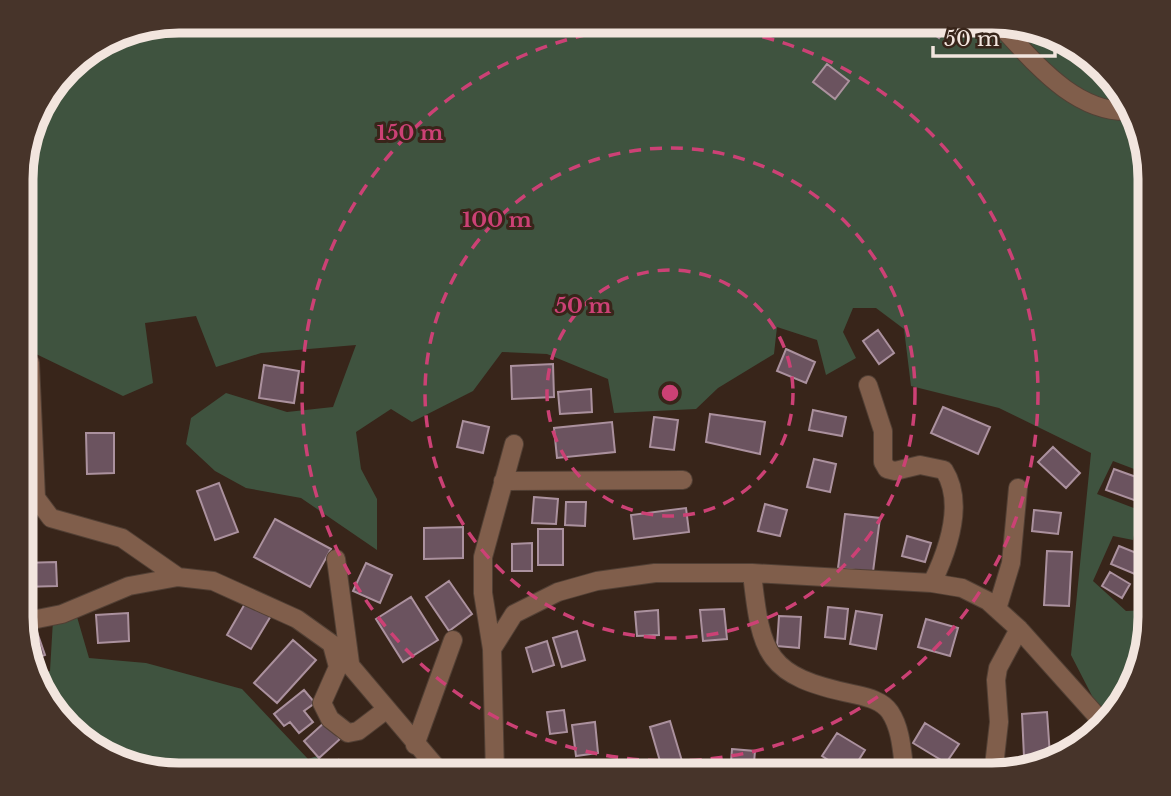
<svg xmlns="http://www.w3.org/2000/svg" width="1171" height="796" font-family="'Libre Baskerville',serif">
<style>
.green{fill:#3f533f}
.building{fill:#6b535f;stroke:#ab919e;stroke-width:2}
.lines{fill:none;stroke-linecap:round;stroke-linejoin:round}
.street-casing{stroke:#524035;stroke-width:20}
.street{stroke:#805e4b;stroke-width:18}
.ring{fill:none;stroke:#cc4175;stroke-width:3.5;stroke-dasharray:12 9}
.rim{fill:none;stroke:#f2e5de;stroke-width:9}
.centre{fill:#cc4175;stroke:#38251a;stroke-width:3.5}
.ring-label{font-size:21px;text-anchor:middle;font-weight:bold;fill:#cc4175;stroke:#38251a;stroke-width:6;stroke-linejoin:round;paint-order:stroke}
</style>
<rect width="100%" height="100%" fill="#38251a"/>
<path class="green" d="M1002,21L1088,53L1129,100L1150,169V475L1113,461L1097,494L1139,510L1133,540L1113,536L1093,581L1126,611L1150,610V627L1120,706L1105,721L1071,655L1091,453L999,408L911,386L904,329L876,308H853L843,332L856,358L826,375L817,340L777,327L774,354L718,388L696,409L614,413L608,379L547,354L502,352L473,391L412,422L391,409L356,432L361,469L377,499V550L301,498L246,488L215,471L186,444L191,418L226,393L287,412L333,407L356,345L261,353L216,367L196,316L145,323L153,383L123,396L34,353L22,352V158L42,100L75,60L128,30Z
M75,610L89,658L146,663L242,689L308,759L317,756L330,768L326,775H169L83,743L42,696L36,676L50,671L53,620Z"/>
<path class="building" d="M918,22H940L947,27L939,38Z
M827,64L849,81L835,99L813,82Z
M878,330L894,353L879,364L863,341Z
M786,349L815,362L806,383L777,371Z
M553,364L554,397L512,399L511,366Z
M264,365L299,371L294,403L259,398Z
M591,389L592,412L560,414L558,392Z
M943,407L990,427L978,454L931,433Z
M813,410L846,417L842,436L809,430Z
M710,414L765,422L760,454L706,442Z
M654,417L678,420L674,450L650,447Z
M463,421L489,427L483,453L457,447Z
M612,422L615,452L557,458L554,428Z
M86,433H114V473L87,474Z
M1053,447L1080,473L1066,488L1038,462Z
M814,459L836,464L830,492L807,487Z
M1114,469L1150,482L1145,504L1106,490Z
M219,483L238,532L215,540L197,491Z
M534,497L558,499L556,524L532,523Z
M566,502H586L585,526L565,525Z
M765,504L787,510L780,536L758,531Z
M686,508L689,532L634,539L631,515Z
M1034,510L1061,513L1058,534L1032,531Z
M845,514L880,518L873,572L838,568Z
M275,519L331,549L310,587L254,557Z
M463,527V558L424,559V528Z
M538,529H563V565H538Z
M907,536L931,543L925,562L902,556Z
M532,543V571H512V544Z
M1119,546L1144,556L1137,575L1111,564Z
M1047,551L1072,552L1069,606L1044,605Z
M56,562L57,586L22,587V563Z
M366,563L392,575L380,603L353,591Z
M1110,572L1130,584L1122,598L1102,586Z
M449,581L472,614L449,631L426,597Z
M411,597L438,640L403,662L376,619Z
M247,600L272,614L251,649L227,635Z
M828,607L848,609L845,639L825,637Z
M724,609L727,639L703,641L700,610Z
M658,610L659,635L637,636L635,612Z
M856,611L882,615L876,649L850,644Z
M128,613L129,641L98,643L96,615Z
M779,616L801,617L799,648L777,646Z
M926,619L958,628L950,656L918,647Z
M577,631L585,660L562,667L553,638Z
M37,632L45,655L30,661L22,637Z
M293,640L316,660L277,703L254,683Z
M547,641L554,665L533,672L526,648Z
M304,690L315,703L304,711L313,722L299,733L290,722L284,726L274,714Z
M564,710L567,732L550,734L547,712Z
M1047,712L1050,756L1024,757L1022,714Z
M670,721L682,761L662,768L650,727Z
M325,722L340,739L319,758L304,741Z
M595,722L598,753L576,756L572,725Z
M925,723L959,744L946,763L913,743Z
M837,733L865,750L850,774L822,756Z
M732,749L755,751L753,775H730Z
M339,760L359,775H328Z
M396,762L410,775H383Z"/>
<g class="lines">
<defs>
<path id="street" d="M996,21C1032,59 1074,115 1132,111
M30,363L36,498L51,518L122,538L178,577
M868,385L883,431V462L887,469L895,471L920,465L944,470C965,503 948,550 932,583
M503,481L683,480
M336,559L350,663
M752,573C761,656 767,676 853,694C866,697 882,700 890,712C902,730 902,755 905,775
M997,609L1011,563L1018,488
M22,622L62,614L129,586L178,577L213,581L297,619L332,644L443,775
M332,645L338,667L322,703L330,719L348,733L358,731L387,709
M492,649L483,593V557L514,444
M415,745L453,640
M495,775L492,649L514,614L558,592L597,581L655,573H752L932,583L962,588L988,601L1019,629L1104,724
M993,775L999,722L996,680L998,668L1019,629"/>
</defs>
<use href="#street" class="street-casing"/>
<use href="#street" class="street"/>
</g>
<g class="ring">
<circle cx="670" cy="393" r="123"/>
<circle cx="670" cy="393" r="245"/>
<circle cx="670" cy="393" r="368"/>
</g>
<path d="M0 0H1171V796H0ZM179 33H992A146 146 0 0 1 1138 179V617A146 146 0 0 1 992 763H179A146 146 0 0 1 33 617V179A146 146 0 0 1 179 33Z" fill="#47342a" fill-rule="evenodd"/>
<path class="rim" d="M179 33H992A146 146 0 0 1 1138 179V617A146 146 0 0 1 992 763H179A146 146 0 0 1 33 617V179A146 146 0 0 1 179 33Z"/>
<circle cx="670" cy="393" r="10" class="centre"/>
<g class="ring-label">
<text x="410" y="140">150 m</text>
<text x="497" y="227">100 m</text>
<text x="583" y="313">50 m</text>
</g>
<path d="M933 46v10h122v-10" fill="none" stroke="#f2e5de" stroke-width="3.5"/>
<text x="944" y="46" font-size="21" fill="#f2e5de" stroke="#38251a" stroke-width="5" paint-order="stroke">50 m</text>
</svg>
